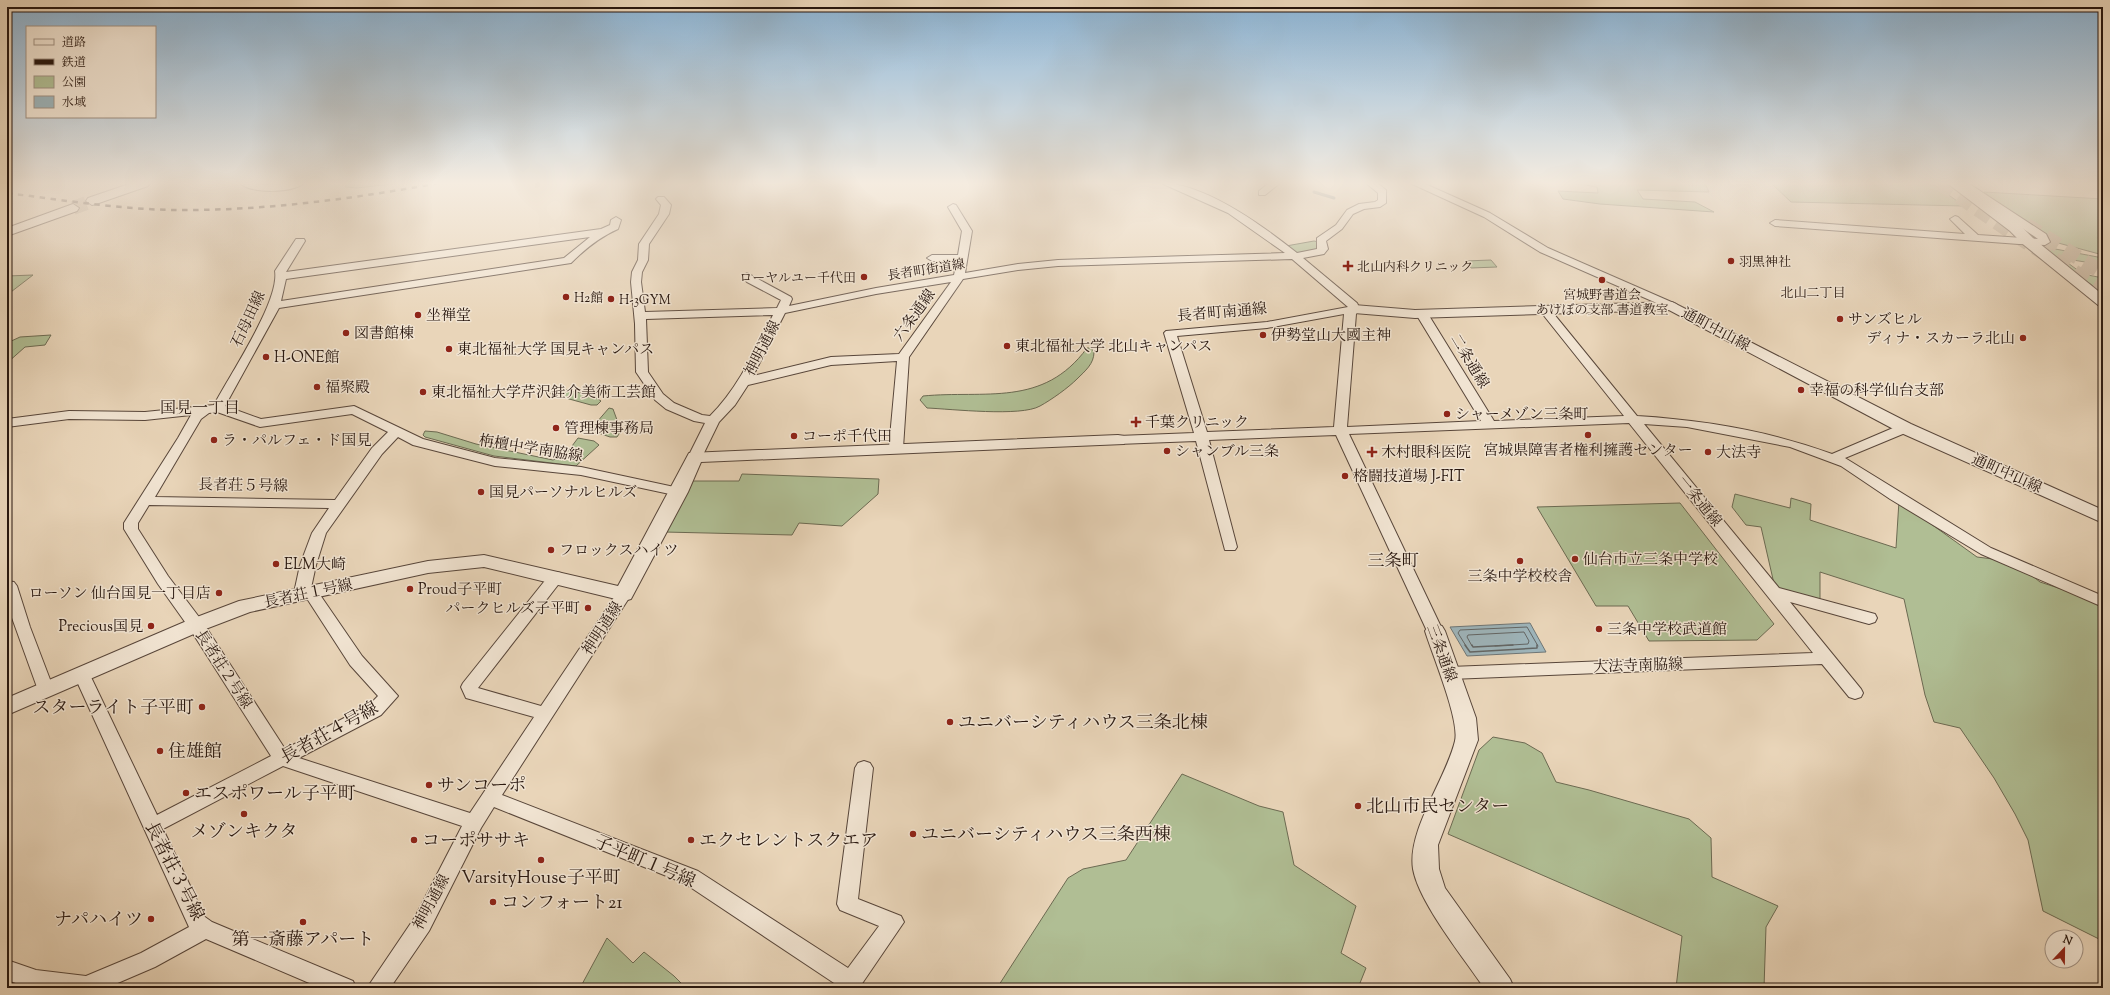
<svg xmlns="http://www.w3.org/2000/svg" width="2110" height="995" font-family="'Sorts Mill Goudy','Noto Serif JP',serif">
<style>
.green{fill:#b0be94;stroke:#6c6a52}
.water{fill:#9eb5bb;stroke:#6f7676}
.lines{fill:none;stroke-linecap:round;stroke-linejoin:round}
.shore-far1{stroke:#636665;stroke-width:1}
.shore{stroke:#636665;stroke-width:1.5}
.stream{stroke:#6f7676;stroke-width:3}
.tertiary-tunnel{stroke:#c2af97;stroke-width:14;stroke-dasharray:14 7;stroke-linecap:butt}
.secondary-tunnel{stroke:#c2af97;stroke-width:15;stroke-dasharray:15 8;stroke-linecap:butt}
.minor-casing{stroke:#58463a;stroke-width:2}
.tertiary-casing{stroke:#58463a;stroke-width:2}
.minor{fill:#f1e4d2;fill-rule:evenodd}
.tertiary{fill:#f1e4d2;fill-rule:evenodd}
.rail{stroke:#28170f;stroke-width:2.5;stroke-dasharray:5.5 5.5;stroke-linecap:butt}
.poi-dot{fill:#8f2418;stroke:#f1e4d2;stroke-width:1.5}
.labels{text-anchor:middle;stroke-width:3;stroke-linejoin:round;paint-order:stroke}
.far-poi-label{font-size:13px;fill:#28170f;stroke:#f1e4d2;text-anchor:start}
.far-street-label{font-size:13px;fill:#28170f;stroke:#f1e4d2}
.far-neighbourhood-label{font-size:13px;fill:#28170f;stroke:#f1e4d2}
.street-label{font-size:15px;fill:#28170f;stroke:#f1e4d2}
.poi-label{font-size:15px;fill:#28170f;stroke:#f1e4d2;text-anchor:start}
.neighbourhood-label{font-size:16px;fill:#28170f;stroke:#f1e4d2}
.quarter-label{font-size:17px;fill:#28170f;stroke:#f1e4d2}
.near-poi-label{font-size:18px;fill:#28170f;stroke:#f1e4d2;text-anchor:start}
.near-street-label{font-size:18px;fill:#28170f;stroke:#f1e4d2}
</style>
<rect width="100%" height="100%" fill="#e9d5b9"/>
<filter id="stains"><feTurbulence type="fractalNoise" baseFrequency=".005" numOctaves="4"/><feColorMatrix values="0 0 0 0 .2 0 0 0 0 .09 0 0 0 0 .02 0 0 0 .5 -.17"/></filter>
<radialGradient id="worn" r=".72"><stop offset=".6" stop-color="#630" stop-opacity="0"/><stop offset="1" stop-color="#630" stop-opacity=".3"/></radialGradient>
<path class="green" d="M347,183H400L357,188L345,187Z
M1573,183H1705L1709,192L1637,190L1643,199L1695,202L1714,212L1600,204L1563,199L1558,191L1598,193L1597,187Z
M1771,183H1932L1964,206L1791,202Z
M1984,192L2103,199V255L2047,240L2021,223Z
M1314,241L1319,242L1321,248L1295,255L1286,246Z
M2050,248L2103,258V265L2061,258L2083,274L2103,278V293L2043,250Z
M1491,260L1497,267L1471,268L1465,261Z
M33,275L7,295V276Z
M51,335L45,345L25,347L7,363V343L20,337Z
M1087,348H1091L1094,352C1094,364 1085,371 1077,379C1068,388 1051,400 1040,406C1021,417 951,409 927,408L920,400L923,396C985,390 1043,408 1087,348Z
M559,388L594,396L601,401L597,405H591L551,394V391Z
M609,408L613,409L621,431L617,437H610L590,430Z
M425,431L437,432L476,444L553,460L566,454L578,438L594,441L599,445L576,466L494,456L425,437L423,435Z
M742,474L879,479L878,494L842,526L799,523L792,535L664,532L689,481H739Z
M1735,494L1790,508L1791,498L1811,504L1810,520L1896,548L1899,501L1977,557L2001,560L2030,574L2040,582L2098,601L2103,612V941L2043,911L2028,840L2015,814L1994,778L1960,728L1934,722L1925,695L1904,599L1820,572V601L1775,588L1761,527L1746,525L1732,507Z
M1680,503L1774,624L1757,640L1649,641L1628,606H1596L1537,507Z
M1493,737L1525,743L1542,753L1556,782L1589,790L1689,819L1711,838L1712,877L1778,906L1766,927L1764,988H1676L1682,936L1448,834L1479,750Z
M1182,774L1259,806L1283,812L1294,865L1356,906L1341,953L1366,968L1358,988H997L1068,878L1083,869L1126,860Z
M607,938L633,963L644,952L674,976L686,988H580Z"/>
<path class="water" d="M1530,623L1546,652L1467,656L1450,627Z"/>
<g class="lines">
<path class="shore-far1" d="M1466,646L1458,633L1460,630L1527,627L1538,646
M1472,646L1467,637L1468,635L1524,632L1529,641L1528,644L1495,646"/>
<path class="shore" d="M1465,645L1470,652L1537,648V645
M1472,645L1473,647L1513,645"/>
<path class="stream" d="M1314,192L1334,198"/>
<path class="tertiary-tunnel" d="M73,208L92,201"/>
<path class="secondary-tunnel" d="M1940,183L2014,234L2103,290
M2026,225L2103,273"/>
<defs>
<path id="minor" d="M240,183L264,185L304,183C293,193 251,194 240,183Z
M1161,183C1205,183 1263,226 1297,253L1317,249V238L1336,225L1347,210L1359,204L1375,202L1378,200V193L1366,183H1377L1386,190V203L1380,207L1364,209L1353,214L1342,229L1326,241L1328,249L1324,254L1303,258L1357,303L1360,309L1356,314L1347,427L1481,421L1416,314L1422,311L1428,314L1494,421L1624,416L1541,312L1539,310L1545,307L1549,308L1637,416C1703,420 1770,431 1832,454L1900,425H1910L1911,428L1910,431L1845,458L1991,548L2103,596V607L1981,554L1890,499L1841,466L1790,447L1687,427L1644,424L1779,588L1875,614L1877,618L1875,622L1869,624L1790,602L1861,689L1863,693L1861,697L1855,699L1849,697L1822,664L1450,679L1444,677L1442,673L1444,669L1450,667L1813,653L1629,423L1349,434L1443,631L1441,635L1435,637L1429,635L1427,631L1336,435L1209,440L1237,547L1235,550H1225L1196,441L1118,444L1111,440L1118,436L1194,433L1164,333L1166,331L1267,322L1348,307L1292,259L1058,266L1018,270L963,279L909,357L903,448L896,452L889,448L897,361L831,365L748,385L735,405L719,422L702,457L695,461L688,457L705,423L694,421L666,409L655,400L636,372L635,324L631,282L632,272L638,260L639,244L659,214L661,205L656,199L658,197H664L671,205L669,214L649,244L648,260L642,272L641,282L645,312L777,308L781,300L747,282L742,276L747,273L791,297L792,299L789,306L876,288L954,275L957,261H932L927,258L932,255H958L962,231L948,207L953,204L956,205L972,231L965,273L1018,264L1058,260L1285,253L1228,213ZM951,282L899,354L831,357L753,376L785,313L876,294ZM1344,314L1334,427L1207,432L1177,336L1267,328ZM773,315C755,350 739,387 710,416L702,415L674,403L663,394L648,372L646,319Z
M1269,183H1280L1265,195H1259V191Z
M1410,183H1423L1490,213L1548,248L1676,304L1678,306L1676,308H1668L1540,252L1484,217Z
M1957,183H1968L2046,234L2050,242L2045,245L2019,244L1775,226L1770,223L1775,220L1965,234L1950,219L1955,216L1958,217L1978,235L2038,239Z
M616,217L621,220L618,229C600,237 585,249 571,263L279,308L225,406L261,419L354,406L423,439L495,458L581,467L679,488L684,489L686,492L684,495L679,496L581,475L495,466L413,445L398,437L382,454L326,533L316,565L311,588L316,589L362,656L398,696L381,715L299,758L470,813L534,717L466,698L461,687L463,683L551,573L556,572L561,573L564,577L561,581L478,688L541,706L619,590L624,589L629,590L632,594L629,598L502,795L698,871L848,968L879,926L840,910L837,904L855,768L858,763L864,761L870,763L873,768L858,899L901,916L904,922L859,988H835L837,985L684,883L494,807L481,828L429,931L390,988H367L415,917L462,826L283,766L163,829L205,917L212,922L353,981L356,988H321L206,939L155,967L106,988H30L7,980V960L36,970L86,976L141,953L189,927L74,675L76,671L82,669L88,671L90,675L157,815L271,756L190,629L158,584L124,529V523L178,438L191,415L145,420L69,419L7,427V419L69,411L145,412L214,405C229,376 280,301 275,271L296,239H304L305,241L286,272L601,229L610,225L611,220ZM590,237L564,258L281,301L286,279ZM217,412L260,427L352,414L388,432L372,448L335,500L155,497L201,419L209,413ZM149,505L329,508L312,533L300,565L294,593L297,597H306L350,665L378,696L369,705L285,749L202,621L168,576L138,529V523Z
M7,581L14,582L17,586L30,627L54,690L52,694L46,696L40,694L38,690L7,604Z"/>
<path id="tertiary" d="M132,183H150L148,186L96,204L92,205L86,201L88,198Z
M1947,183H1961L2020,225L2034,239L2103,295V306L2098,305L2024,245L2010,231Z
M73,204L79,208L77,211L7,236V228Z
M1672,302L1911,424L2103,510V523L1899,432L1669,310L1415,318L1354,313L1349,312L1347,309L1349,306L1354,305L1415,310Z
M1118,435L1124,436L1126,440L1124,444L701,462L688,492L631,599L624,601L484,567L428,573L250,612L203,630L7,715V698L189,620L239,601L428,561L484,555L618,586L689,453Z
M1435,624L1442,626L1445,631L1476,718L1478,740L1438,845L1439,869L1445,888L1510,979L1514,988H1484C1464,958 1419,903 1413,869C1407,830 1446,779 1455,741C1460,720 1432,654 1425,631L1428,626Z"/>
</defs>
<use href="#minor" class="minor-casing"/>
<use href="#tertiary" class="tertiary-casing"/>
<use href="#minor" class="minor"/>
<use href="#tertiary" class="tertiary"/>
<path class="rail" d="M7,193C62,200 118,209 173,210C263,211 351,199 439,183"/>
</g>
<linearGradient id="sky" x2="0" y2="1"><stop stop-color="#8ab4d6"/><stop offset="0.57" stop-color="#f5ece0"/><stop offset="1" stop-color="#f5ece0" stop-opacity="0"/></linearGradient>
<rect width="2110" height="322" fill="url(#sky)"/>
<g class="poi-dot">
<circle cx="1731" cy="261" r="4"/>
<path d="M1346 260h4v4h4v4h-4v4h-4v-4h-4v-4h4z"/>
<circle cx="864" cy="277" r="4"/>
<circle cx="1602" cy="280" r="4"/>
<circle cx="566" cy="297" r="4"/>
<circle cx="611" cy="299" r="4"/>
<circle cx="418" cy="315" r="4"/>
<circle cx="1840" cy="319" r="4"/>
<circle cx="346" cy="333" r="4"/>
<circle cx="1263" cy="335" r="4"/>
<circle cx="2023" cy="338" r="4"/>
<circle cx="1007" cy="346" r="4"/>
<circle cx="449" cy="349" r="4"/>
<circle cx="266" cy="357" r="4"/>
<circle cx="317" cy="387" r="4"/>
<circle cx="1801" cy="390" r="4"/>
<circle cx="423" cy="392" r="4"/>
<circle cx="1447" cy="414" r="4"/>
<path d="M1134 416h4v4h4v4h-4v4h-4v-4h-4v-4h4z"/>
<circle cx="556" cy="428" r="4"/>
<circle cx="1588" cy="435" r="4"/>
<circle cx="794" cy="436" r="4"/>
<circle cx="214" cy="440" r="4"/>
<circle cx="1167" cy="451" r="4"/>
<path d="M1370 446h4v4h4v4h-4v4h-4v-4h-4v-4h4z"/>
<circle cx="1708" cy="452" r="4"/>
<circle cx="1345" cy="476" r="4"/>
<circle cx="481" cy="492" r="4"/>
<circle cx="551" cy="550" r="4"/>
<circle cx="1575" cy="559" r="4"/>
<circle cx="1520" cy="561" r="4"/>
<circle cx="276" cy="564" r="4"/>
<circle cx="410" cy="589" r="4"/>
<circle cx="219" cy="593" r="4"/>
<circle cx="588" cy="608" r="4"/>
<circle cx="151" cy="626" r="4"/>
<circle cx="1599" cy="629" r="4"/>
<circle cx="202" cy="707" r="4"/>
<circle cx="950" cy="722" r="4"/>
<circle cx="160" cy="751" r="4"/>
<circle cx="429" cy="785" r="4"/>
<circle cx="186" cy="793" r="4"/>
<circle cx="1358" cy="806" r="4"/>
<circle cx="244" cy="814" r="4"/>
<circle cx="913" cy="834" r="4"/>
<circle cx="414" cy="840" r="4"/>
<circle cx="691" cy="840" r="4"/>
<circle cx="541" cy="860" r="4"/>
<circle cx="493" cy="902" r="4"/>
<circle cx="151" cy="919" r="4"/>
<circle cx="303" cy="922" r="4"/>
</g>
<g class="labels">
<g class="far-poi-label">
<text x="1739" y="266">羽黒神社</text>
<text x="1357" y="271">北山内科クリニック</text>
<text x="856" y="282" text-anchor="end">ローヤルユー千代田</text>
<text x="1602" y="299" text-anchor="middle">宮城野書道会<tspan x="1602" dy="15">あけぼの支部 書道教室</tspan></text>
<text x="574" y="302">H2館</text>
<text x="619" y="304">H-3GYM</text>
</g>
<g class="far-street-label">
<text transform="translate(926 269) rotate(-9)" y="5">長者町街道線</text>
</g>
<g class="far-neighbourhood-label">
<text x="1813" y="297">北山二丁目</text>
</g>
<g class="street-label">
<text transform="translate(1222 312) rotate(-5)" y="5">長者町南通線</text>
<text transform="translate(914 315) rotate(-54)" y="5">六条通線</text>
<text transform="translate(248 319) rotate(-65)" y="5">石母田線</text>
<text transform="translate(1716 329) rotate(28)" y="5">通町中山線</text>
<text transform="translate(762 348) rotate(-63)" y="5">神明通線</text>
<text transform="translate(1470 361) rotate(59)" y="5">二条通線</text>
<text transform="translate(531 448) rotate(9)" y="5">栴檀中学南脇線</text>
<text transform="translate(2007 473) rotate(24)" y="5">通町中山線</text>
<text transform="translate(243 485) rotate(1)" y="5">長者荘５号線</text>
<text transform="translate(1700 501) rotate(51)" y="5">一条通線</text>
<text transform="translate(308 593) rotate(-12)" y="5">長者荘１号線</text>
<text transform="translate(602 628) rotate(-57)" y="5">神明通線</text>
<text transform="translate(1442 653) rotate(70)" y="5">三条通線</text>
<text transform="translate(1638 665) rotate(-2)" y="5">大法寺南脇線</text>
<text transform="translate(224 669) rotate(57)" y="5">長者荘２号線</text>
<text transform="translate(431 902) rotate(-62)" y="5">神明通線</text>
</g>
<g class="poi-label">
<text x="426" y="320">坐禅堂</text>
<text x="1848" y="324">サンズヒル</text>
<text x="354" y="338">図書館棟</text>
<text x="1271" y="340">伊勢堂山大國主神</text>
<text x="2015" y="343" text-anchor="end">ディナ・スカーラ北山</text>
<text x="1015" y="351">東北福祉大学 北山キャンパス</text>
<text x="457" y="354">東北福祉大学 国見キャンパス</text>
<text x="274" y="362">H-ONE館</text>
<text x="325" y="392">福聚殿</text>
<text x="1809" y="395">幸福の科学仙台支部</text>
<text x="431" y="397">東北福祉大学芹沢銈介美術工芸館</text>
<text x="1455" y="419">シャーメゾン三条町</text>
<text x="1145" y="427">千葉クリニック</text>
<text x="564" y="433">管理棟事務局</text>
<text x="802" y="441">コーポ千代田</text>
<text x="222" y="445">ラ・パルフェ・ド国見</text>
<text x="1588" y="455" text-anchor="middle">宮城県障害者権利擁護センター</text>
<text x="1175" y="456">シャンブル三条</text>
<text x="1381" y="457">木村眼科医院</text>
<text x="1716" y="457">大法寺</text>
<text x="1353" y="481">格闘技道場 J-FIT</text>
<text x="489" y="497">国見パーソナルヒルズ</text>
<text x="559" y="555">フロックスハイツ</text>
<text x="1583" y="564">仙台市立三条中学校</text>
<text x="284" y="569">ELM大崎</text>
<text x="1520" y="581" text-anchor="middle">三条中学校校舎</text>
<text x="418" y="594">Proud子平町</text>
<text x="211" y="598" text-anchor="end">ローソン 仙台国見一丁目店</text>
<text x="580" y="613" text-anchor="end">パークヒルズ子平町</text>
<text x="143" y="631" text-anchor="end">Precious国見</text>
<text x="1607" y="634">三条中学校武道館</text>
</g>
<g class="neighbourhood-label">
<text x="200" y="413">国見一丁目</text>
</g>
<g class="quarter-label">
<text x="1393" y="566">三条町</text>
</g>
<g class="near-poi-label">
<text x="194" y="713" text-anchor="end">スターライト子平町</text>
<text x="958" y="728">ユニバーシティハウス三条北棟</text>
<text x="168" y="757">住雄館</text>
<text x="437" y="791">サンコーポ</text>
<text x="194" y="799">エスポワール子平町</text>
<text x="1366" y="812">北山市民センター</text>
<text x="244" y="837" text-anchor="middle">メゾンキクタ</text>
<text x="921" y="840">ユニバーシティハウス三条西棟</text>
<text x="422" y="846">コーポササキ</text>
<text x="699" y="846">エクセレントスクエア</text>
<text x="541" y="883" text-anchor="middle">VarsityHouse子平町</text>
<text x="501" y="908">コンフォート21</text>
<text x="143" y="925" text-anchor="end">ナパハイツ</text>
<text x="303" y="945" text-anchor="middle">第一斎藤アパート</text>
</g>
<g class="near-street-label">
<text transform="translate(329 732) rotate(-29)" y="6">長者荘４号線</text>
<text transform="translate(645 861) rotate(23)" y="6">子平町１号線</text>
<text transform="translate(175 871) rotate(63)" y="6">長者荘３号線</text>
</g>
</g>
<rect width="2110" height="995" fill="none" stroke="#e9d5b9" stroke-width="24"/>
<rect x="8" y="8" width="2094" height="979" fill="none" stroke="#28170f" stroke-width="2"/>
<rect x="12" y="12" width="2086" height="971" fill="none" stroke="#28170f"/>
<rect x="26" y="26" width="130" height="92" fill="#f1e4d2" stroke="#a19284"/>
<rect x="34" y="39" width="20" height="6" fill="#f1e4d2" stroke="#a19284"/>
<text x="62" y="46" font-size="12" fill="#28170f">道路</text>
<rect x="34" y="59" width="20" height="6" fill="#28170f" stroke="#a19284"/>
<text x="62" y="66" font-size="12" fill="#28170f">鉄道</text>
<rect x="34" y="76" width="20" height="12" fill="#b0be94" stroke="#a19284"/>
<text x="62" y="86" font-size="12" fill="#28170f">公園</text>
<rect x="34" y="96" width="20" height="12" fill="#9eb5bb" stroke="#a19284"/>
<text x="62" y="106" font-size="12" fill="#28170f">水域</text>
<g transform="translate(2064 949) rotate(22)"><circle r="19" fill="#f1e4d2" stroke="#a19284"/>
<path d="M0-3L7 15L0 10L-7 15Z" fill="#8f2418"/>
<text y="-6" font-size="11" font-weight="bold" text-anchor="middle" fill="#28170f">N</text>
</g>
<rect width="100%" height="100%" filter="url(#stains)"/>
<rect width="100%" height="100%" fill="url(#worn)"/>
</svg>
